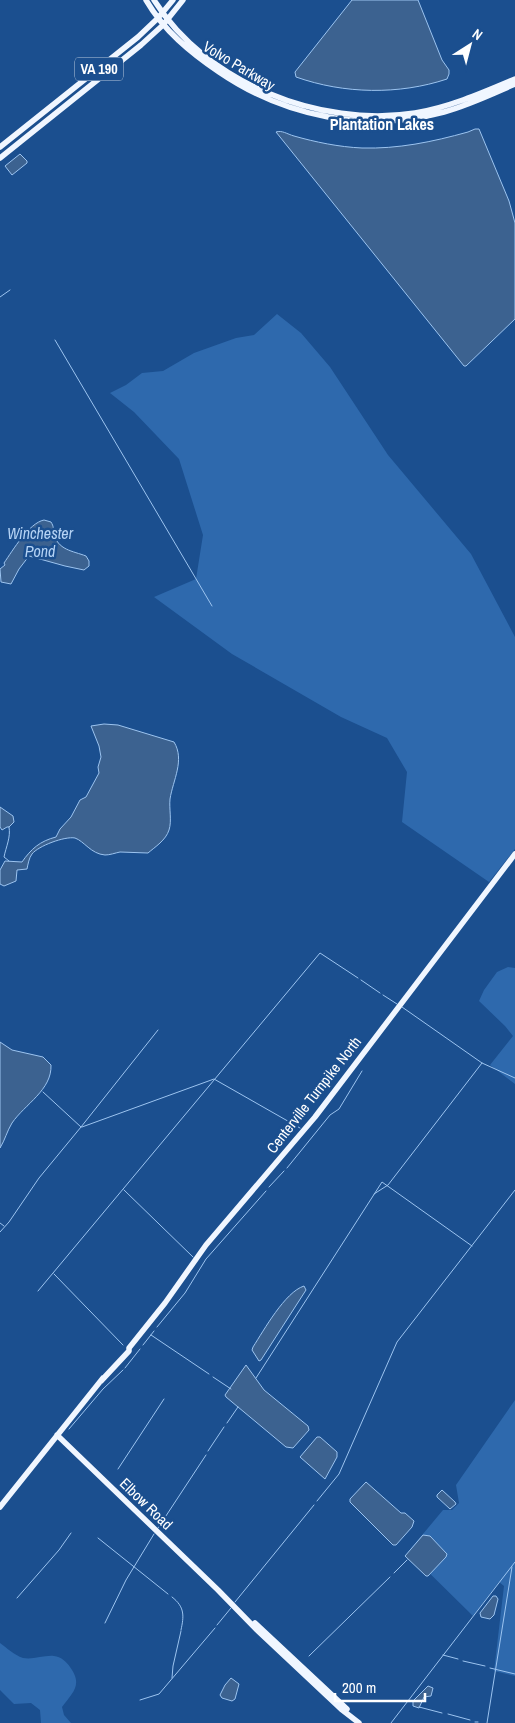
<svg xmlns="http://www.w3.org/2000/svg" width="515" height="1723" font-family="'Archivo Narrow',sans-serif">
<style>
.green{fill:#2e69ad}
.water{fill:#3c6290;stroke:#9cc4f0}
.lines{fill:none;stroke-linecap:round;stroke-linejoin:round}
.stream{stroke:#9cc4f0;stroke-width:1}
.major{stroke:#f0f6ff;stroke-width:5.5}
.labels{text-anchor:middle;stroke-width:5;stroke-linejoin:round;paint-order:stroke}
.shield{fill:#1b4f8f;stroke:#bbcadd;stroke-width:1}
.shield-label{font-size:14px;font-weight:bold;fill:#fff}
.street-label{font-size:15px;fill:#fff;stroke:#1b4f8f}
.neighbourhood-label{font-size:16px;font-weight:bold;fill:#fff;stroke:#1b4f8f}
.water-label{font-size:16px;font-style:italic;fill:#b5d3f5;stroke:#1b4f8f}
</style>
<rect width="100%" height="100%" fill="#1b4f8f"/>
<path class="green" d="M277,314L301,333L330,367L388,455L471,554L515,637V849L489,882L402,822L407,772L387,738L341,717L232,654L154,597L196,579L203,535L179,459L134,412L110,393L126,385L142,373L163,371L194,353L236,338L254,335Z
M508,967L515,968V1084L490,1065L513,1036L505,1026L479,1001L484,990L497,972Z
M515,1400V1676L494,1671L504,1586L499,1582L473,1616L408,1552L443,1510H452L459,1503L456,1485Z
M0,1643C7,1648 14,1655 23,1658C33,1660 44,1655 54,1656C61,1657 66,1661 70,1667C83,1685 73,1692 62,1707L64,1715L71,1723H41L40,1710L31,1703L14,1704L0,1690Z"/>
<path class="water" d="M352,0H418L442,60L449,70V74L447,79C399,95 344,94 296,77L295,72Z
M475,129H479L509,201L515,223V319L466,366H464L276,132C282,130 287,134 294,136C315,142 339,147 362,148C398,149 432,142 468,132Z
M20,154L27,161V163L12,175L5,166Z
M44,520L51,522C54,527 53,528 54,533C57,550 73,551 86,556L89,561V566L84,570L65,566L29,556L19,569L11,584L1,582L0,569L5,565L4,563C13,550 29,523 44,520Z
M104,724L118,725L174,742C185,760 173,780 170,799C169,809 172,821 169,830C166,840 155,847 148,853C139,853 129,852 120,852C115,853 110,855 105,855C91,854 84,841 75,838C65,836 38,846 32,854C29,858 28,864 27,869L17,870L16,881L4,886L0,884V870L5,861L22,862C31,849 40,841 56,837L60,829L71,817L80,800L86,797L99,773L98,767L101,757L99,746L91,726Z
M0,807L13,816L14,822L9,827H7L2,830L0,827Z
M0,1042L12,1050L43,1057L51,1065C52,1090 25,1104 12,1123C7,1131 5,1140 0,1148Z
M304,1286L306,1290L261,1360L259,1361L252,1350L253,1347C264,1330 285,1292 304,1286Z
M246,1365L264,1390L308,1426L309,1430L293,1448L286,1447L226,1397L225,1395Z
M317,1437H320L337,1452V1457L325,1479L300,1457Z
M366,1482L401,1513H405L414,1521L412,1527L396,1545H393L350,1502V1499Z
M442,1490L455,1502L456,1504L450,1509L437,1497V1495Z
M423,1535L430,1536L447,1554L446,1557L428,1576H426L405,1556Z
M493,1596H496L498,1599L494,1615L490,1619L481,1617L480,1613Z
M231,1678L239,1684L235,1699L232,1701L222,1698L220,1695L225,1685Z
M428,1686L433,1688L431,1696L424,1697L419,1708L413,1706V1701Z"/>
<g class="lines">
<path class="stream" d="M0,297L10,290
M55,340L212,606
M9,861L4,857C6,847 11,837 9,827
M361,980L380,993
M383,995L397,1004
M402,1007L482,1063L515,1078
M43,1092L81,1127
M82,1127L214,1079L300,1128
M287,1168L330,1115L339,1109L362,1071
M269,1187L284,1171
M124,1190L193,1257
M374,1194L388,1185L482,1063
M0,1223L4,1226
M0,1232L9,1222L39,1178L81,1127L158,1030
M54,1274L123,1345
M38,1291L320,953L358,978
M157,1327L185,1293L206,1259L266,1191
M151,1335L209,1374
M143,1345L154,1331
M125,1368L140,1349
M213,1377L231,1389
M256,1378L382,1182L472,1246
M227,1423L238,1407
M69,1429L103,1389L123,1370
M208,1451L224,1427
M118,1469L164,1399
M317,1501L339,1474L397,1342L515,1190
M158,1528L206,1455
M98,1538L168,1594
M394,1573L407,1560
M172,1597C185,1607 184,1616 181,1630
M17,1598L59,1550L71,1533
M235,1602L314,1505
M105,1623L126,1580L154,1534
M217,1625L231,1608
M443,1655L458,1659
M309,1656L390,1577
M463,1661L485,1666
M490,1668L515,1674
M172,1678L173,1666L181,1631
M140,1700L159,1694L215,1628
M419,1707L442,1713
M448,1714L470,1720
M475,1722H478
M391,1723L515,1562
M487,1723L512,1567"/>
<path class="major" d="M146,0C164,31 190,52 219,72C285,117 366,133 444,112C469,105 492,94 515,84
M154,0C206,83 320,128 415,113C450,107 482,93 515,79
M0,147L138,37L158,18L173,0
M0,158L141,45L163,25L183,0
M101,1381L129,1351V1348L165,1303L206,1245L315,1117L515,854
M57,1435L218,1590L258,1631L341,1709L359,1723
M0,1507L103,1378
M255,1623L347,1709"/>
</g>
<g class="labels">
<rect class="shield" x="75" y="57.5" width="48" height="23" rx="4"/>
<g class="shield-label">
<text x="99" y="74">VA 190</text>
</g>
<g class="street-label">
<text transform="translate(239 66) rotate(31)" y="5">Volvo Parkway</text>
<text transform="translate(314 1095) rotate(-52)" y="5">Centerville Turnpike North</text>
<text transform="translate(146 1504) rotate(44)" y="5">Elbow Road</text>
</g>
<g class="neighbourhood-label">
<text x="382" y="130">Plantation Lakes</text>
</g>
<g class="water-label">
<text x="40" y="539">Winchester<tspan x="40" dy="18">Pond</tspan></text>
</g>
</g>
<g transform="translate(470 45) rotate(36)" stroke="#1b4f8f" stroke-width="4" paint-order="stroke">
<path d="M0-4L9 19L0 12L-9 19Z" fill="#ffffff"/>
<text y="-8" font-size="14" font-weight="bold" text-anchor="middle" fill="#ffffff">N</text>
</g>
<path d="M335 1693v8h90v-8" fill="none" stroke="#ffffff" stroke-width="2.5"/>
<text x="342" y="1693" font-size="15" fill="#ffffff" stroke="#1b4f8f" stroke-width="4" paint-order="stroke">200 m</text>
</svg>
